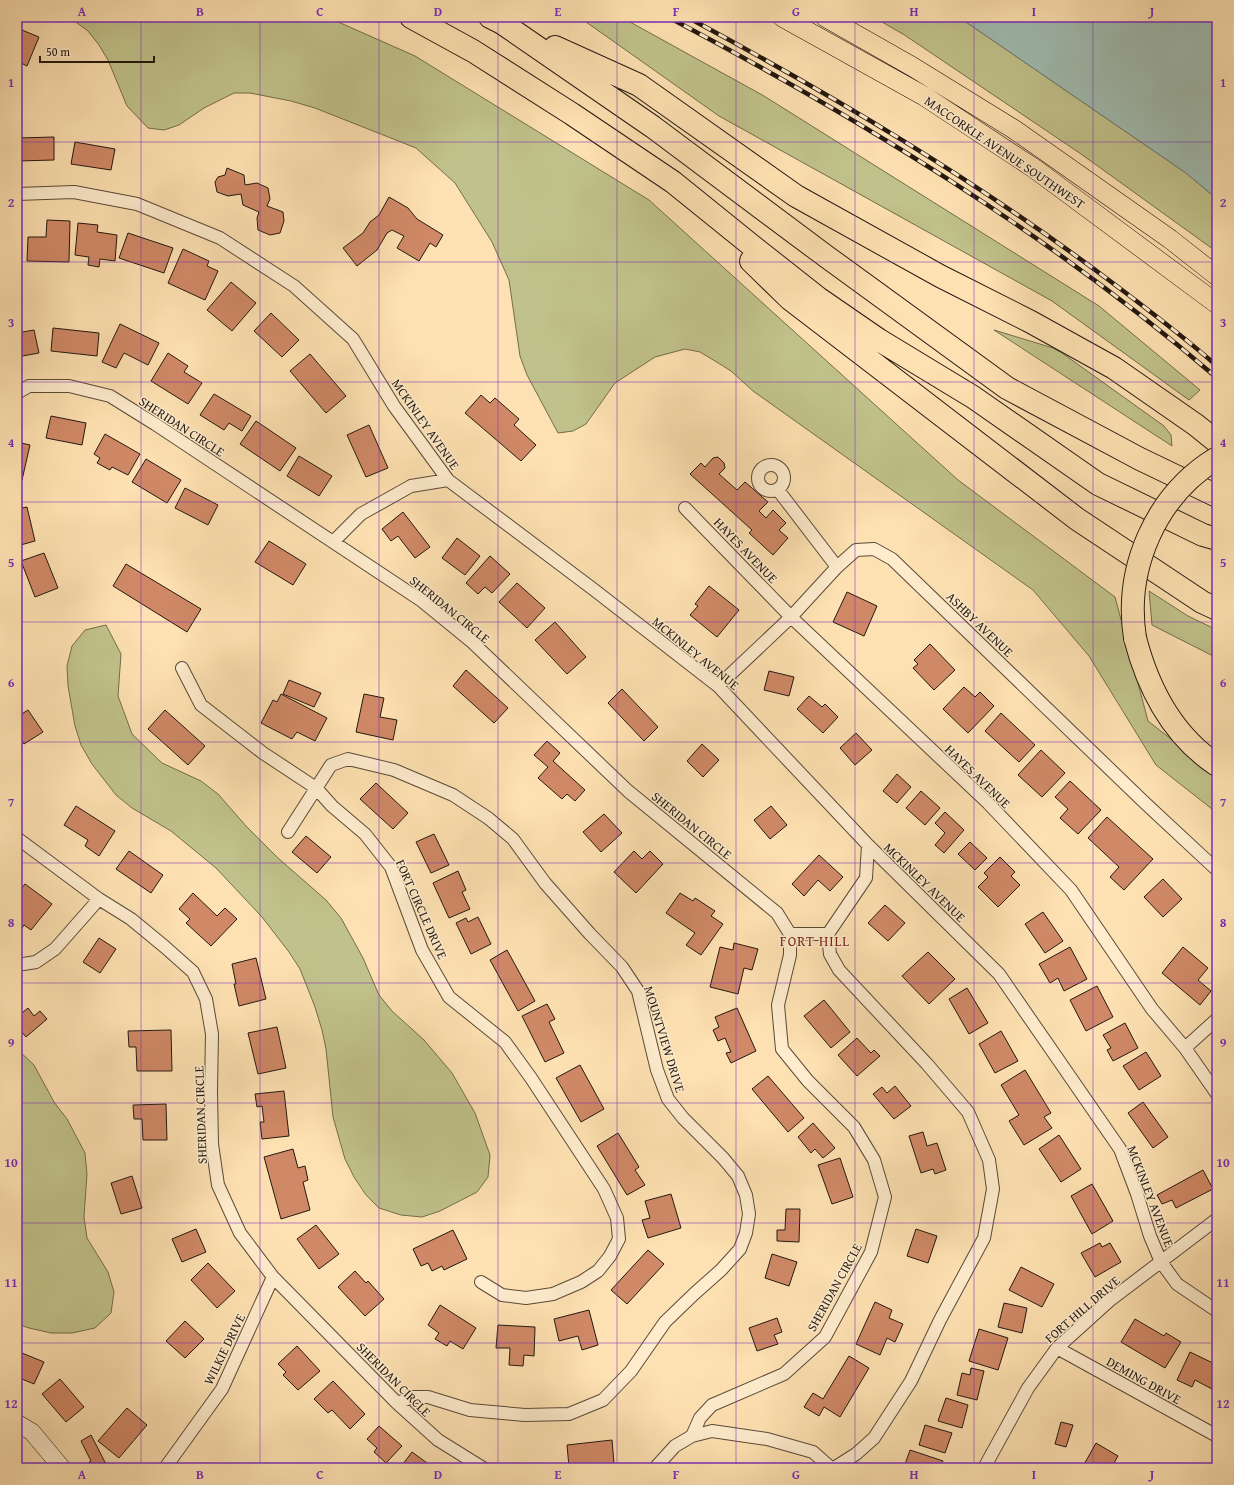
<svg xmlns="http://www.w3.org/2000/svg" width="1234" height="1485" font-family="'Gentium Book Plus',serif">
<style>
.green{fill:#c1c28b;stroke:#726d4d}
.water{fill:#a0bcb1;stroke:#6e7a70}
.building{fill:#d08967;stroke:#24180f}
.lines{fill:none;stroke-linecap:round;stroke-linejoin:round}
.street-casing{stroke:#5a4a38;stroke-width:14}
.secondary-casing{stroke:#24180f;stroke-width:18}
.primary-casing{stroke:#24180f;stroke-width:20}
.highway-casing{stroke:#24180f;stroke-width:24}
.street{stroke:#feeccd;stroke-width:12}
.secondary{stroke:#feeccd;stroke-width:17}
.primary{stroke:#fee1b2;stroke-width:19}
.highway{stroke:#fee1b2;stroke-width:22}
.rail-casing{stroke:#24180f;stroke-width:4.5}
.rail{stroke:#feeccd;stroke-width:3;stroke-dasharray:9;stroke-linecap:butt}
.highway-bridge-casing{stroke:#24180f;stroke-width:24;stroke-linecap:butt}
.highway-bridge{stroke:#fee1b2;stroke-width:22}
.grid{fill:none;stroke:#7b2cbf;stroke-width:1;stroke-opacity:0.55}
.labels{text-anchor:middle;stroke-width:3;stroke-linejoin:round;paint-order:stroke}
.street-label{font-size:13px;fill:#24180f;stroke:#feeccd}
.neighbourhood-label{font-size:14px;letter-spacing:1px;fill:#7a1f14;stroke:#feeccd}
.neatline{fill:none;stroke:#7b2cbf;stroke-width:1.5}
.grid-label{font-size:13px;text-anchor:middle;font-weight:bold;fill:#7b2cbf}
</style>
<rect width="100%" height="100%" fill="#fee1b2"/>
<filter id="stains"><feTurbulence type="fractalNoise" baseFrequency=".005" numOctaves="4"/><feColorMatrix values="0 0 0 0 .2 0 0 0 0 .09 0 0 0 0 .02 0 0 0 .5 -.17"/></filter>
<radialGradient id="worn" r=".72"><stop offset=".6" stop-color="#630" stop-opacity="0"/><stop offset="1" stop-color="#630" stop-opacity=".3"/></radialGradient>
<path class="green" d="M69,17H327L415,56L649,200L958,480L1115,597L1148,721L1217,775V813L1156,765L1089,656L1033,590L753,391L731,371L715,361L700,352L685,349L655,357L615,383L586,424L573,431L558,433L527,375L520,356L509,280L492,242L455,183L416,148L315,108L291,101L250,93H234L204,108L179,125L164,130L148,128L127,106L108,60L99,45L88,31Z
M579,17H621L764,96L1099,306L1200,390L1189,400L1052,301L719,116Z
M873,17H956L966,22L1186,173L1217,199V252L1081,154L903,34Z
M994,330L1053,348L1062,353L1164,426L1171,435L1172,446Z
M1149,591L1188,616L1217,630V658L1152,625Z
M106,625L121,654L118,696L132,734L162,763L201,781L218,794L246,826L278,858L326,900L341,918L363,958L379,995L392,1011L424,1040L452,1073L475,1113L490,1155L488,1177L477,1192L440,1211L422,1217L401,1215L379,1208L366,1195L354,1177L345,1159L333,1117L326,1049L322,1030L315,1007L300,969L289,952L262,917L216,868L171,831L132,808L116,795L92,764L81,745L75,726L68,686L67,666L72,646L85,630Z
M17,1049L34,1065L54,1102L67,1119L85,1153L87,1174L84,1217L87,1238L108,1272L114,1292L111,1313L95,1328L72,1333H51L29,1328L17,1324Z"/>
<path class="water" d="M956,17H1217V199L1186,173L966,22Z"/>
<path class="building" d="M17,28L39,37L27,66L17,61Z
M54,137V160L17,161V138Z
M75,142L115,149L111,170L71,164Z
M227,168L244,175L245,185L257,183L268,188L270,199L267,206L283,212L284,221L280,233L270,235L258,230L257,218L259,212L243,205L241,194L228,196L217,192L215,182L218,177L225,175Z
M389,197L408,208L417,219L443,235L436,247L430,243L419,261L397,248L404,236L392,230L387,233L377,250L357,266L343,248L363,233L370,222L379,215Z
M47,220L70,221L69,262L27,261L28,237H46Z
M78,223L98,225L97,232L117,235L115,261L100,259L99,267L88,265L89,257L75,255Z
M17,228L22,253L17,254Z
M128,233L173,248L164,273L119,258Z
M183,249L209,261L207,266L218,271L205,300L168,283Z
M231,282L256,303L232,331L207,310Z
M271,313L299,340L282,357L254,331Z
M120,324L159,343L148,365L124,353L116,368L102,362Z
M53,328L99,333L97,356L51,351Z
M34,330L39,353L17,357V333Z
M168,353L188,366L184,372L202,383L188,404L151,381Z
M310,354L346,396L326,413L290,371Z
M214,394L251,416L242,431L229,423L224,430L200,415Z
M481,395L490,403L495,398L519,419L514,425L536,445L521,461L465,413Z
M51,416L86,423L82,445L46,438Z
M256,421L296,448L280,471L240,444Z
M369,425L388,468L366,477L347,435Z
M105,434L140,454L128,475L112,467L110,470L97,463L100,458L94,454Z
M17,442L30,445L22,480L17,479Z
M299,456L332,476L319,496L287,476Z
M718,457L724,463L725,468L719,474L737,490L745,482L768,502L759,511L766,518L773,510L786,523L779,530L788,538L773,555L749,533L752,530L690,474L701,463L705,467L713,458Z
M146,459L181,480L167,503L132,482Z
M185,488L218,505L208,525L175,508Z
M27,507L35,541L17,546V509Z
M403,512L430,547L415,558L398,536L391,541L382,529Z
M457,538L480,556L465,575L442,558Z
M269,541L306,564L293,585L255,562Z
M44,553L58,588L35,597L21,561Z
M490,556L510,574L492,593L485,587L478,594L466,583Z
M126,564L201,609L187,632L113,586Z
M517,583L545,608L527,628L499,602Z
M709,586L739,610L717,637L690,615L698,606L695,604Z
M847,592L877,606L864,636L833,622Z
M555,622L586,657L567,674L535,640Z
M930,644L955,670L934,690L913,668L918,664L914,660Z
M466,670L508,708L494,723L453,686Z
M769,671L794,677L789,696L764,690Z
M289,680L321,693L314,707L283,694Z
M964,687L975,697L980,692L994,706L968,733L943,709Z
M622,689L658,727L644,741L608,703Z
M281,694L327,718L315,741L297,732L292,739L261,723L273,700L277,702Z
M364,694L384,698L380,717L397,720L393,740L356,732Z
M809,696L822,707L825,704L838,717L823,733L797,709Z
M28,710L43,732L24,744L21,739L17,742V717Z
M165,710L205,746L188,765L148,729Z
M1001,713L1035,745L1019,762L985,731Z
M856,733L872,750L855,765L840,748Z
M547,741L560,753L553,761L585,790L575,801L567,794L562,799L538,778L548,767L534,755Z
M702,744L719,760L703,777L687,761Z
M1041,750L1065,773L1042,797L1018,775Z
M897,774L911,787L897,803L883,791Z
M1070,781L1101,810L1078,834L1060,818L1068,809L1055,797Z
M376,783L408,813L393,829L360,799Z
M921,791L940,808L925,825L906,808Z
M76,806L115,831L99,856L85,846L88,840L64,825Z
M771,806L787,825L770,839L754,820Z
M945,812L964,830L944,853L935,845L945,833L935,823Z
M604,814L622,833L601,852L583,832Z
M1107,817L1153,859L1124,890L1110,877L1119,867L1088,838Z
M434,834L449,865L431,873L416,842Z
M306,836L331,857L317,873L292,852Z
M970,842L987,858L975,870L958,854Z
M129,851L163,875L151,893L116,869Z
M634,851L642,859L650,851L663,864L636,893L614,872Z
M819,855L843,877L830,891L818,880L804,896L792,884Z
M1000,857L1015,872L1011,876L1020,885L998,907L978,887L988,877L984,873Z
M458,871L466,890L462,892L470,909L449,918L433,883Z
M1163,879L1182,899L1163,917L1144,897Z
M25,884L52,904L31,930L24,925L17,935V894Z
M193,893L217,916L225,908L237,919L211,946L186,923L190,919L179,909Z
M680,893L693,901L695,898L715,911L711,916L723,924L701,955L686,945L695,933L666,913Z
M885,905L905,923L888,941L868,923Z
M1043,912L1063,941L1045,953L1025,924Z
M478,917L491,944L471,954L456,923L466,918L468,922Z
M99,938L116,949L100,973L83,962Z
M734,943L758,949L752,970L744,968L738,994L710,987L720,947L733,950Z
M1070,947L1087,979L1064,991L1058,978L1050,983L1039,964Z
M1183,947L1208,968L1198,980L1211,991L1200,1005L1162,973Z
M507,950L535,1001L518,1011L490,960Z
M928,952L955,979L929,1004L902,976Z
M256,958L266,999L239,1006L234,984H236L232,964Z
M1097,986L1113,1017L1086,1031L1070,1000Z
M967,988L988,1023L969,1034L949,999Z
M824,1000L850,1032L831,1048L804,1016Z
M547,1004L555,1019L549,1022L564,1053L545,1062L522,1016Z
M28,1008L34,1016L40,1011L47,1019L26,1037L17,1026V1017Z
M737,1008L756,1051L731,1063L726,1053L731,1052L725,1038L718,1041L713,1030L719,1027L715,1017Z
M1125,1023L1138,1048L1113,1061L1107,1050L1111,1048L1103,1035Z
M277,1027L286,1068L258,1074L248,1033Z
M171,1030L172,1071H137L136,1047H129L128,1031Z
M1001,1031L1018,1061L995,1073L979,1044Z
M857,1038L871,1053L874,1050L880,1056L857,1076L838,1055Z
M1146,1052L1161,1076L1139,1090L1123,1066Z
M580,1065L604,1109L581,1122L556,1078Z
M1025,1070L1051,1113L1044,1117L1052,1128L1024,1145L1009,1121L1019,1115L1001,1085Z
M768,1076L804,1118L788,1132L752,1089Z
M895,1086L911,1106L894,1119L873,1094L882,1087L887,1093Z
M284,1091L289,1136L262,1139L260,1122H264L262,1106L257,1107L255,1094Z
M1143,1102L1168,1137L1153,1148L1128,1113Z
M166,1104L167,1140H143L142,1119H134L133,1105Z
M813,1123L835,1148L823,1158L815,1149L811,1153L798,1137Z
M923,1132L927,1146L937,1143L946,1170L935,1174L933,1169L921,1173L909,1136Z
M618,1133L639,1167L635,1170L645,1185L627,1195L597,1146Z
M1059,1135L1081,1169L1061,1182L1039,1149Z
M293,1149L298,1168L305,1166L308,1180L303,1182L310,1210L281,1219L264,1157Z
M840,1158L853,1197L832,1204L818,1165Z
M1203,1170L1213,1189L1176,1208L1172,1200L1162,1204L1157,1195Z
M132,1176L142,1208L121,1214L111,1183Z
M1092,1184L1113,1221L1092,1234L1071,1196Z
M671,1194L681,1228L648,1238L642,1220L650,1218L645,1201Z
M786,1209H800L799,1242L777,1241V1230H785Z
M316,1225L339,1254L319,1269L297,1239Z
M196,1229L206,1252L182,1262L172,1239Z
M916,1229L937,1236L928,1263L907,1256Z
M453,1230L467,1259L444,1270L442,1266L432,1271L428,1263L421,1266L413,1249Z
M1100,1243L1102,1247L1110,1243L1121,1262L1095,1277L1081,1253Z
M648,1250L664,1264L627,1304L611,1290Z
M772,1254L797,1262L789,1286L765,1278Z
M208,1263L235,1291L217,1308L191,1280Z
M1021,1267L1054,1284L1042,1307L1009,1290Z
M355,1271L366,1283L368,1281L384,1299L365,1316L338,1287Z
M875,1302L892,1310L889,1318L903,1324L895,1342L887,1338L880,1355L856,1344Z
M1004,1303L1027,1308L1022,1333L998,1327Z
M440,1305L476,1328L463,1349L450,1341L447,1346L435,1339L439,1333L428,1325Z
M589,1310L598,1345L582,1350L578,1336L559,1341L554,1319Z
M777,1318L782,1332L774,1335L778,1344L757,1351L749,1328Z
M1135,1319L1164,1336L1166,1333L1181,1342L1165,1368L1121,1342Z
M185,1321L204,1339L185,1358L166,1341Z
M498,1325L535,1327L534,1356L524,1355L523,1366L509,1365L510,1348H496Z
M979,1329L1008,1338L998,1370L969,1361Z
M297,1346L320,1371L298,1390L283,1375L286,1372L278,1364Z
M17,1351L44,1362L34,1384L17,1377Z
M1190,1352L1217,1365V1379L1212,1389L1195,1380L1192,1387L1177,1380Z
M849,1356L869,1368L840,1417L824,1407L819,1416L804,1407L813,1393L823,1399Z
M971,1368L984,1371L977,1400L957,1395L962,1373L970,1375Z
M60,1379L84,1407L66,1422L42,1394Z
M333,1381L365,1414L350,1429L332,1410L328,1413L314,1399Z
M946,1398L968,1405L962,1428L938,1421Z
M127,1408L147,1425L119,1458L98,1441Z
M1061,1422L1073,1425L1066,1447L1055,1444Z
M925,1425L952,1433L945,1453L919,1445Z
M379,1426L402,1446L386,1463L374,1452L377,1448L367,1439Z
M91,1435L108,1468H87L85,1465L91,1461L81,1441Z
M612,1440L614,1463L569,1467L567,1445Z
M1096,1443L1118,1456L1111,1468H1082Z
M910,1450L943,1461L940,1468L904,1467Z
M412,1452L434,1468H400Z"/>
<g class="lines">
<defs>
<path id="street" d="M17,194L74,192L137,204L220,238L294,286L353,339L394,406L448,480L593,589L718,686L868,845L999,974L1120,1149L1137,1194L1150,1236L1161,1262L1177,1284L1217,1311
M17,393L29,386H69L110,396L155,424L422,601L471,641L628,791L777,913L790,934V955L778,1005L782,1049L808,1081L854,1127L874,1160L885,1197L871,1252L825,1337L784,1374L712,1405L700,1418L692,1436L675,1446L655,1468
M758 478a13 13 0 1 1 26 0a13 13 0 1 1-26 0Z
M778,490L837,567
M685,508L791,617L988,803L1071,890L1152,1009L1185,1048L1217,1094
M333,542L361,514L411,486L448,480
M182,668L201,705L263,753L316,788L332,806L365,834L391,867L422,950L449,997L505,1042L531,1078L604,1189L617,1218L619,1239L610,1256L598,1271L581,1282L553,1294L526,1298L502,1295L481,1282
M718,686L791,617L837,567L856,550L874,549L892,559L1145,803L1217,870
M288,832L331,765L348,759L394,770L453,795L488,818L513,839L545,883L590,934L622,967L638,991L657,1070L668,1099L683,1118L723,1158L738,1176L746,1195L749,1214L746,1233L740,1249L721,1270L694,1294L665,1322L631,1371L603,1400L569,1414L525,1415L470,1410L428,1397H413L397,1403
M17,838L99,899L131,919L165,947L193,972L206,999L212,1034L211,1092L212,1144L218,1185L240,1233L273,1277L397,1403L438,1440L483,1468
M790,934H828
M17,965L36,962L55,949L99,899
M1185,1048L1217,1019
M1057,1348L1217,1436
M692,1436L712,1431L767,1439L813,1452L831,1468
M165,1468L222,1389L273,1277
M834,1468L856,1454L874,1438L911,1381L940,1320L984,1238L993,1189L989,1160L968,1112L927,1064L839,970L830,954L828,934L866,878L868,845
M984,1468L1028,1388L1057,1348L1109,1301L1217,1219"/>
<path id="secondary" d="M17,1423L32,1432L62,1468"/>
<path id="primary" d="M782,17L924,96L1035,169L1217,304
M825,17L913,67L1015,130L1170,239L1217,276"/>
<path id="highway" d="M411,17L473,51L572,114L673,182L751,245L818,298L879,340L973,397L1098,484L1203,535L1217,539
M490,17L502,23L653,127L827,257L1007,388L1140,459L1217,496
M555,47L639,85L796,196L940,276L1031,322L1114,368L1196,425L1217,442
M751,261L790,299L1077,519L1202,602L1217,609
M1135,638C1148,688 1173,736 1217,765"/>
</defs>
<use href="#street" class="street-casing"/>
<use href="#secondary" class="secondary-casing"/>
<use href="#primary" class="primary-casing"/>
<use href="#highway" class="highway-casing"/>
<use href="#street" class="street"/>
<use href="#secondary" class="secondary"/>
<use href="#primary" class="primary"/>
<use href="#highway" class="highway"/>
<defs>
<path id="rail" d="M668,17C861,119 1051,235 1217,378
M687,17C834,96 977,181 1110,281C1146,308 1183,336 1217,366"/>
</defs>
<use href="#rail" class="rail-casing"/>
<use href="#rail" class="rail"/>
<defs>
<path id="highway-bridge" d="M1135,638C1124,568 1156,495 1217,458"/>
</defs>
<use href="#highway-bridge" class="highway-bridge-casing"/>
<use href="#highway-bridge" class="highway-bridge"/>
</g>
<path class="grid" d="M141,17V1468M260,17V1468M379,17V1468M498,17V1468M617,17V1468M736,17V1468M855,17V1468M974,17V1468M1093,17V1468M17,142H1217M17,262H1217M17,382H1217M17,502H1217M17,622H1217M17,742H1217M17,863H1217M17,983H1217M17,1103H1217M17,1223H1217M17,1343H1217"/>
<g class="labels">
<g class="street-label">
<text transform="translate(1005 152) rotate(34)" y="5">MACCORKLE AVENUE SOUTHWEST</text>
<text transform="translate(426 424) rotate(55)" y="5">MCKINLEY AVENUE</text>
<text transform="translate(182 426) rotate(33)" y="5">SHERIDAN CIRCLE</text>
<text transform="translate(746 550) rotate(46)" y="5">HAYES AVENUE</text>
<text transform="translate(450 609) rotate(39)" y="5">SHERIDAN CIRCLE</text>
<text transform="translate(980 624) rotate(44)" y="5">ASHBY AVENUE</text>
<text transform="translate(696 653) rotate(39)" y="5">MCKINLEY AVENUE</text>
<text transform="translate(978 776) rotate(44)" y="5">HAYES AVENUE</text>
<text transform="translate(692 825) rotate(39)" y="5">SHERIDAN CIRCLE</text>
<text transform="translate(925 882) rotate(44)" y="5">MCKINLEY AVENUE</text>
<text transform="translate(422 909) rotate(66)" y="5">FORT CIRCLE DRIVE</text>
<text transform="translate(665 1039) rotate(73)" y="5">MOUNTVIEW DRIVE</text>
<text transform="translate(200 1115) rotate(-92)" y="5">SHERIDAN CIRCLE</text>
<text transform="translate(1151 1196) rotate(69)" y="5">MCKINLEY AVENUE</text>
<text transform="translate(834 1287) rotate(-61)" y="5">SHERIDAN CIRCLE</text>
<text transform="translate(1082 1309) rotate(-41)" y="5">FORT HILL DRIVE</text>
<text transform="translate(224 1349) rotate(-64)" y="5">WILKIE DRIVE</text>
<text transform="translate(394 1379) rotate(45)" y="5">SHERIDAN CIRCLE</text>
<text transform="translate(1144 1380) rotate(29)" y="5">DEMING DRIVE</text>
</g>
<g class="neighbourhood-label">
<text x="815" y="946">FORT HILL</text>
</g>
</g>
<rect width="1234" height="1485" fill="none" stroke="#fee1b2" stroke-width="44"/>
<path d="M40 56v6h114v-6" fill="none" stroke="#24180f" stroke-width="2"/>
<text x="46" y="56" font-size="12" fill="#24180f" stroke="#feeccd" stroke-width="3" paint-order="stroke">50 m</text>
<rect x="22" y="22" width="1190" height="1441" class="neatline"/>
<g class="grid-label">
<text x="82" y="16">A</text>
<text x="200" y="16">B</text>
<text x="320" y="16">C</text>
<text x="438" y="16">D</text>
<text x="558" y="16">E</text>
<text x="676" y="16">F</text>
<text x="796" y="16">G</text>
<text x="914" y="16">H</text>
<text x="1034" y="16">I</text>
<text x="1152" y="16">J</text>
<text x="11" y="87">1</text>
<text x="1223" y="87">1</text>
<text x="11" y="207">2</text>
<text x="1223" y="207">2</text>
<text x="11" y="327">3</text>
<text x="1223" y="327">3</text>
<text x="11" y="447">4</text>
<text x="1223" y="447">4</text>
<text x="11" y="567">5</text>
<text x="1223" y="567">5</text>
<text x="11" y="687">6</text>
<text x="1223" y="687">6</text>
<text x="11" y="807">7</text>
<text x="1223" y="807">7</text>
<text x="11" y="927">8</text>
<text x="1223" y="927">8</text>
<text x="11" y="1047">9</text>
<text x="1223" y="1047">9</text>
<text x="11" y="1167">10</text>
<text x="1223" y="1167">10</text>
<text x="11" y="1287">11</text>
<text x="1223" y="1287">11</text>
<text x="11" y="1408">12</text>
<text x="1223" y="1408">12</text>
<text x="82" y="1479">A</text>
<text x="200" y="1479">B</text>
<text x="320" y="1479">C</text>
<text x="438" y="1479">D</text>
<text x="558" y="1479">E</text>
<text x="676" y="1479">F</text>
<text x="796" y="1479">G</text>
<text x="914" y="1479">H</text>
<text x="1034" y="1479">I</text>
<text x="1152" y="1479">J</text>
</g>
<rect width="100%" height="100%" filter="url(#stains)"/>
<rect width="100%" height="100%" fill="url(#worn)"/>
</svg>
